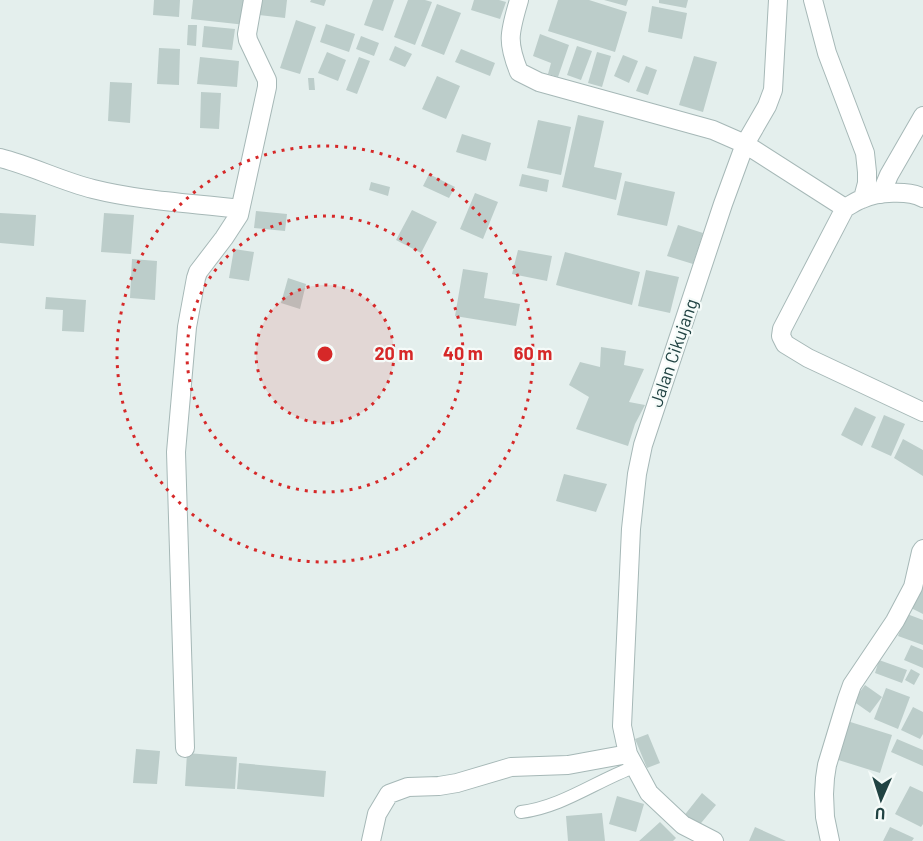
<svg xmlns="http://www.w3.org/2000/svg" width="923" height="841" font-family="Barlow,sans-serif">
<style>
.building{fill:#bccdca}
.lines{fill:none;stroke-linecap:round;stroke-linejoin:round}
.service-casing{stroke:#a6b8b7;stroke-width:14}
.minor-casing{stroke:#a6b8b7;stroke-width:20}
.service{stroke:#fff;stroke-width:12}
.minor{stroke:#fff;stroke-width:18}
.ring{fill:none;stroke:#d62828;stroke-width:3;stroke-dasharray:3 6}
.labels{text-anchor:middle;stroke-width:4.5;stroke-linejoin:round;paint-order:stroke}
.street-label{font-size:18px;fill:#214343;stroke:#f5fbf9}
.centre{fill:#d62828;stroke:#f5fbf9;stroke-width:3}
.ring-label{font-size:18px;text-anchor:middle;font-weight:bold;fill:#d62828;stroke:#f5fbf9;stroke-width:4.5;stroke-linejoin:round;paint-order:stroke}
</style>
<rect width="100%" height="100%" fill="#e4efed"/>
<path class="building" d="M154,0H180L179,17L153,15Z
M193,0H248L246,25L191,19Z
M261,0H287L285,18L259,15Z
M311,0H326L324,6L310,2Z
M373,0H394L383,31L364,25Z
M408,0H425L432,2L415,45L394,37Z
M474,0H499L506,2L500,19L471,10Z
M558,0H589L627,12L615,52L548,31Z
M604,0H628L626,6Z
M659,0H688L686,8L659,3Z
M437,4L461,13L444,55L421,46Z
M652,6L687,13L682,39L648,32Z
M296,20L316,27L300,74L280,68Z
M326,24L355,34L349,52L320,42Z
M188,25H197L196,46L187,45Z
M204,26L235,29L232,50L202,47Z
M540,34L569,45L558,77L548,74L551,63L533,56Z
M361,36L379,43L374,56L356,49Z
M395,46L412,54L405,67L389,60Z
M577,46L592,51L581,80L567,75Z
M159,48L180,49L179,85L157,84Z
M461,49L495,63L490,76L455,62Z
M327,52L346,60L338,81L318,73Z
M597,52L611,56L602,87L588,83Z
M623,55L638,61L629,83L614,76Z
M694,56L717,62L703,112L679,105Z
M200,57L239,61L237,87L197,84Z
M359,57L370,61L357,94L346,90Z
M646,66L657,70L648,95L636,91Z
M437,76L460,86L446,119L422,109Z
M308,78H314L315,90H309Z
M110,82L132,83L130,123L108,121Z
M201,92L221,93L219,129L200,128Z
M578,115L604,121L594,167L622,173L616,200L562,187Z
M538,120L571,127L561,175L527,168Z
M462,134L491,143L486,161L456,152Z
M429,174L455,187L449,198L423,186Z
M522,174L549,180L547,192L519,186Z
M625,181L675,192L667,226L617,215Z
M371,182L390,187L388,196L369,190Z
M475,193L498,202L483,239L460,229Z
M412,210L437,222L421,253L396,240Z
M256,211L287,214L285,231L254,228Z
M0,213L36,215L34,246L0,243Z
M104,213L134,215L131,254L101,252Z
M678,225L703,233L693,264L667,256Z
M234,249L254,252L249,281L229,278Z
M518,250L552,256L547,281L512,274Z
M565,252L640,272L632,305L556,285Z
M132,259L157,261L155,300L130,298Z
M463,269L488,273L484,298L520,304L516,326L455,316Z
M646,270L679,277L670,313L638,306Z
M288,278L306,284L300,309L281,303Z
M46,297L86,300L84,332L62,331L63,310L45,309Z
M601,347L626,351L624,365L644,369L629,402L645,405L635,424L628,446L576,429L589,397L569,385L580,362L600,367Z
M855,407L876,417L862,446L841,435Z
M884,415L905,424L891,456L871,447Z
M903,439L923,450V476L894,458Z
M564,474L607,484L596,512L556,501Z
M923,581V614L909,607Z
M907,614L923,620V645L898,636Z
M911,645L923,650V668L904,660Z
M879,660L907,670L902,683L875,673Z
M911,669L920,674L914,685L905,680Z
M865,685L882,697L870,713L853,701Z
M886,688L910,697L898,729L874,719Z
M913,707L923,712V734L920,739L901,730Z
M844,720L892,735L880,773L832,758Z
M648,734L660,763L647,768L635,739Z
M897,739L923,750V766L891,752Z
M136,749L160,751L157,784L133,783Z
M187,753L237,757L235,789L185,786Z
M239,763L326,771L324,797L237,789Z
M910,786L923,792V824L921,827L895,814Z
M702,793L716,805L697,828L683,817Z
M617,796L644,804L636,832L609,824Z
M602,813L605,841H568L566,816Z
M660,822L676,838L673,841H639Z
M755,827L786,841H749Z
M890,827L914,838L912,841H883Z"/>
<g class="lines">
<defs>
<path id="service" d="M521,812C562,807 596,781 634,767"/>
<path id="minor" d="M519,0C510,32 506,40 519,72L539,82L713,130L745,144L723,204L643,445L637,474L631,529L622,726L628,754L649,793L683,825L714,841
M778,0L773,90L767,106L745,144L845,208C851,205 856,201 862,199C877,192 909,190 923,198
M813,0L827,53L865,153L867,172V183L863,198
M0,158C32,166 61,181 93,189C141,201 191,203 240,209
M881,194L889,175L923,116
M845,208L782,329L781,336L785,344L808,358L923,412
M185,748L176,452L187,327L196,278L198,272L224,238L239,215L267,87V80L248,40L247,34L253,0
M371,841L377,814L389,794L408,787L439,786L457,783L511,767L568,765L628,754
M830,841L825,817L824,794L825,778L827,765L847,699L852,685L895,621L913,587L921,552L923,549"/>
</defs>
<use href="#service" class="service-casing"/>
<use href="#minor" class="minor-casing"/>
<use href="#service" class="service"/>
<use href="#minor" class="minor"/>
</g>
<circle cx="325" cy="354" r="69" fill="#d62828" fill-opacity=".12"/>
<g class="ring">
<circle cx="325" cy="354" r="69"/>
<circle cx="325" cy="354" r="138"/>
<circle cx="325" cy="354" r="208"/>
</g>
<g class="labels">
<g class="street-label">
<text transform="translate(674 353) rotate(-71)" y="6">Jalan Cikujang</text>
</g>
</g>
<circle cx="325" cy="354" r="9" class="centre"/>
<g class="ring-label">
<text x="394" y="360">20 m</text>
<text x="463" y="360">40 m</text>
<text x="533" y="360">60 m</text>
</g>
<g transform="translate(881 799) rotate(183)" stroke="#f5fbf9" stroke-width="4.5" paint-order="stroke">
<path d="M0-4.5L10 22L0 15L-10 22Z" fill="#214343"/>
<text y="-9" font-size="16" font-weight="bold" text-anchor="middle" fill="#214343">U</text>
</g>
</svg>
